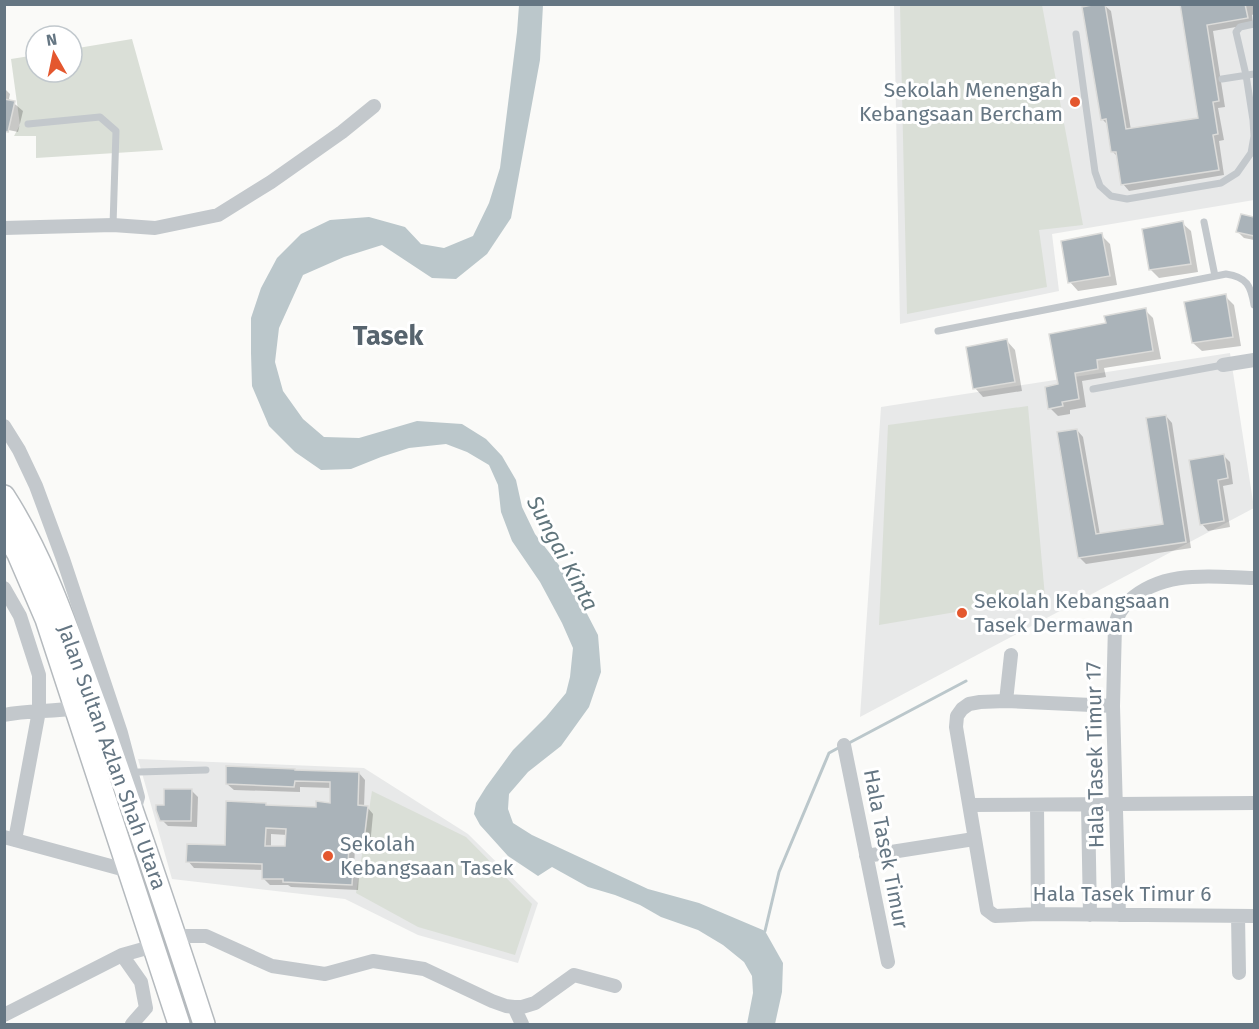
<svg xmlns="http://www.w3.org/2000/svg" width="1259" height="1029" font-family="'Fira Sans',sans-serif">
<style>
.built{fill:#e8e9e9}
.green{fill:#dadfd7}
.water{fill:#bbc7cb}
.shadow{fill:#0003;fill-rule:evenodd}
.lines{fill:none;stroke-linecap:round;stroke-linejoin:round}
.stream{stroke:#bbc7cb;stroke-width:3}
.building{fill:#aab3b9;stroke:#dcdcda;stroke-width:1.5;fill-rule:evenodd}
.primary-casing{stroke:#b5babe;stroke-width:24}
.service{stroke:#c3c8cc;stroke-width:7}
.minor{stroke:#c3c8cc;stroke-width:14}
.primary{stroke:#fff;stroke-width:21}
.poi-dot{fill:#e4572e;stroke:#fff;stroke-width:2}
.labels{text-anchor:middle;stroke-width:6;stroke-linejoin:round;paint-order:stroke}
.poi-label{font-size:21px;fill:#657683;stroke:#fff;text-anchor:start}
.street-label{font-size:21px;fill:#657683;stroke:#fff}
.water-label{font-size:22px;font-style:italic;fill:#60757c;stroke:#fff}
.district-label{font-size:27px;font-weight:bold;fill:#57646e;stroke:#fff}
</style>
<rect width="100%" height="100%" fill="#fafaf8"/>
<path class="built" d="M894,5H1254V200L1052,234L1059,291L900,324Z
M1230,353L1254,508L860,717L881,407Z
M138,759L364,768L468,834L538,903L518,963L418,935L345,899L172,879Z"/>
<path class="green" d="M900,5H1042L1083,225L1039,230L1047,287L907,314Z
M132,39L163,150L36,158V136H14L20,125L11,59L36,55V72H72V49Z
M1028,406L1045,597L879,625L888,425Z
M372,791L466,837L532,904L515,955L418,927L356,893Z"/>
<path class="water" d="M519,5H543L540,60L511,218L487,254L456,279L432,278L382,245L344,257L303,275L279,328L275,362L283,391L303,419L324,437L359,438L417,421L462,424L486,439L502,456L516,480L522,507L535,534L568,577L598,635L601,672L589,707L561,746L528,772L509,794L508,809L513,823L532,835L648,889L699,903L765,931L783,963L782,992L775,1024H747L753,993L752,976L744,962L723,945L698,930L661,917L640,905L615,895L588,887L552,867L538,876L508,856L480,825L474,814L476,803L486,787L513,750L546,717L566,693L570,677L573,648L562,623L540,582L512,541L501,512L498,485L489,465L467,452L446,444L409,448L381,457L351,469L321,470L295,452L269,426L252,386L251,353V318L261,288L277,258L301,234L330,220L369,217L405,227L421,244L444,248L473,236L489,203L500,168L517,32Z"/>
<path class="shadow" d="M1182,4H1254V14L1252,15L1253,24L1213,31L1225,107L1218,108L1224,140L1219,141L1224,175L1129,191L1123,184L1118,157L1113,152L1108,125L1102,119L1104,5L1111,11L1131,130L1200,119Z
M4,88L10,94L9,99L23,111L18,132L4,129Z
M1242,216L1254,219V240L1244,238L1238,232Z
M1182,223L1191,231L1198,272L1159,278L1151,270Z
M1101,235L1110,244L1117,285L1078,291L1070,282Z
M1225,296L1234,305L1241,346L1202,351L1193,343Z
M1145,310L1153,318L1161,359L1104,368L1106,377L1082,381L1086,407L1070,410V414L1058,416L1050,408L1060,386L1108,325Z
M1007,341L1015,350L1022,391L983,397L975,388Z
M1166,416L1172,423L1191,548L1086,564L1080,558L1077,430L1083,437L1100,535L1165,525Z
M1224,456L1230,462L1233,484L1223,486L1230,527L1208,531L1202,524Z
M359,773L365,780L364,807H367L373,814L370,846L355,845L354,871L359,876L358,890L291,887L288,885H270L264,879V870L194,868L188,861L226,846L266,804L268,806L317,808L331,804L332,788L300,787V792L234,790L227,784ZM271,834L287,835L286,848H271Z
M192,791L198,797L197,827L168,826L162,820L165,806Z"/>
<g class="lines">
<path class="stream" d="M849,743L966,681
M765,931L779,872L829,753L840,747"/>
</g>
<path class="building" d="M1097,4H1105L1126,129L1198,118L1180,4H1245L1248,18L1207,25L1219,101L1213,102L1218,134L1213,135L1219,170L1121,185L1116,152H1111L1106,119L1101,120L1082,7Z
M4,99L15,101L8,132L4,131Z
M1241,214L1254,217V236L1236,232Z
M1183,221L1191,264L1149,270L1142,229Z
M1102,233L1110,276L1068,283L1061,241Z
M1226,294L1233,337L1192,343L1184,302Z
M1146,308L1153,351L1097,360L1098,369L1075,373L1079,399L1062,402L1063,406L1048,409L1045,387L1058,384L1049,334L1106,323L1104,316Z
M1007,339L1015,382L973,389L966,347Z
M1166,415L1186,542L1078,558L1057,432L1077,429L1096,534L1163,524L1146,418Z
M1224,454L1228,478L1218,480L1224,521L1200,525L1189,460Z
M226,766L295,769V770L359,772L358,805L368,806L364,841L349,839L348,868H353L352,885L283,882V879H262V864L186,862L187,844L225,845L226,801L266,803V805L316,807V801L330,803V782L295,781L294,787L226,784ZM266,828L286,829L285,846H265Z
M164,789H192L191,821H160L156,810V805H164Z"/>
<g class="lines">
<defs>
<path id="primary" d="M4,496C46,561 70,637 97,709C134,814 170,919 204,1024
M4,530L18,554L46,619L179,1024"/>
</defs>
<use href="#primary" class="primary-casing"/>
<path class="service" d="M1076,34L1095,172L1100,186L1111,196L1127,199L1221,183L1237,173L1251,153L1254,136L1253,120L1246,75L1236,32L1240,27L1254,24
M1222,79L1254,74
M28,124L100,117L116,131L113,225
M1204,222L1215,276
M938,331L1226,274C1247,277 1251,286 1254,305
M1093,389L1223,365
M132,773L139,772L206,770"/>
<path class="minor" d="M4,228L113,225L155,228L218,215L271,182L342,132L374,106
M1223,365L1254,360
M4,426L19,450L36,486L63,559L121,733L138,797L136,804
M4,588L20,616L39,675V711L15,840
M1006,701L1011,655
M1113,706L1006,701L980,702L969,704L962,709L957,716L956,727L987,910L995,916L1038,914L1254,916
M4,715C28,710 52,712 76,708
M844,745L888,962
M970,805L1254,803
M1037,805L1038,914
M1088,805L1090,915
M4,837L129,871
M866,856L974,839
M1119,915L1113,706L1115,625C1118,614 1121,609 1129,601C1164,569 1211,577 1254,578
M1238,916L1239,973
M175,936H206L272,966L325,974L373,961L424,969L492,1001L506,1006L514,1007H522L535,1003L574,975L615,986
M122,955L141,982L146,1008L132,1024
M514,1007L522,1024
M4,1015L122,955L154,946"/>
<use href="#primary" class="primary"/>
</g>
<g class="poi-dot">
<circle cx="1075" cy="102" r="6"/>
<circle cx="962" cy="613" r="6"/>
<circle cx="328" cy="856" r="6"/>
</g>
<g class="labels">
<g class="poi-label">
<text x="1063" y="97" text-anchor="end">Sekolah Menengah<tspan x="1063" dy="24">Kebangsaan Bercham</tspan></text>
<text x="974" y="608">Sekolah Kebangsaan<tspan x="974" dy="24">Tasek Dermawan</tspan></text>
<text x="340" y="851">Sekolah<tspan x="340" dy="24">Kebangsaan Tasek</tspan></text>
</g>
<g class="street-label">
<text transform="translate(1095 755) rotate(-91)" y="7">Hala Tasek Timur 17</text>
<text transform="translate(112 757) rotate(70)" y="7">Jalan Sultan Azlan Shah Utara</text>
<text transform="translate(886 849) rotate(79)" y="7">Hala Tasek Timur</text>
<text x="1122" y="901">Hala Tasek Timur 6</text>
</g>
<g class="water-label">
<text transform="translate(563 553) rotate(62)" y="8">Sungai Kinta</text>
</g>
<g class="district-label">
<text x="388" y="345">Tasek</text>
</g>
</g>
<rect width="1259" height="1029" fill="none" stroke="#657683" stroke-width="12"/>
<g transform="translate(54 54) rotate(351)"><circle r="28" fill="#ffffff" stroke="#c1c8cd" stroke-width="1.5"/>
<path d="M0-4.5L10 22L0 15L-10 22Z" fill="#e4572e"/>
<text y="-9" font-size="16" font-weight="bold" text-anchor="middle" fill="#657683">N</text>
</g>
</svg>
